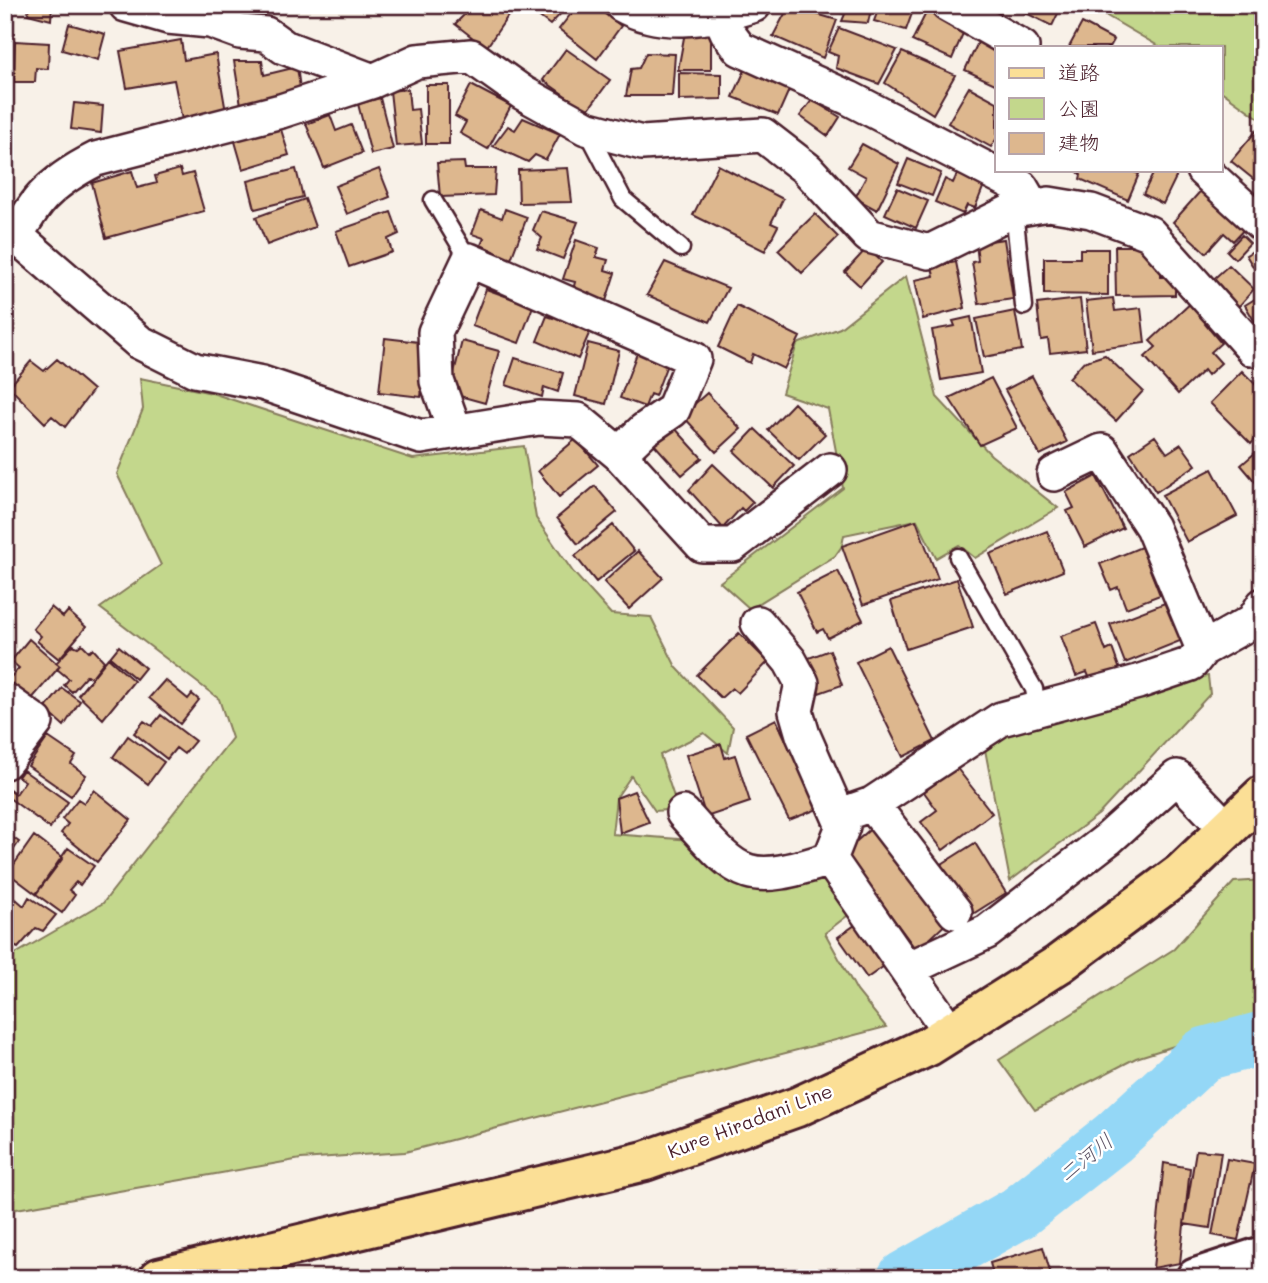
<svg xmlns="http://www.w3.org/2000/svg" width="1268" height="1283" font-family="Mali,'Klee One',sans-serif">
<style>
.green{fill:#c3d78c;stroke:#867b5c;stroke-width:2}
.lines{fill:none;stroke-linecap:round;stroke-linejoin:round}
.river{stroke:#94d7f6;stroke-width:54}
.building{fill:#ddb78e;stroke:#4a1f2b;stroke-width:2}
.lane-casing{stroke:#4a1f2b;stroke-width:21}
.street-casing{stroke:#4a1f2b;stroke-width:38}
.secondary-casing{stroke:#4a1f2b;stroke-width:44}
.primary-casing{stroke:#4a1f2b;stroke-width:44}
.lane{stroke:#fff;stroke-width:16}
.street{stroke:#fff;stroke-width:33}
.secondary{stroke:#fff;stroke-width:38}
.primary{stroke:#fbdf96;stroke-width:38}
.labels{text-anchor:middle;stroke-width:5;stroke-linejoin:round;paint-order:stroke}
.street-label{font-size:19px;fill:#4a1f2b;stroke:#fff}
.water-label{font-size:21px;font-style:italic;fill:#605668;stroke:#fff}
</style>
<rect width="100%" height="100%" fill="#f8f1e8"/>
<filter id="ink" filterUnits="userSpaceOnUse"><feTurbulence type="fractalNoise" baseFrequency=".0143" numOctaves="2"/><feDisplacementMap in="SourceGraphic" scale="14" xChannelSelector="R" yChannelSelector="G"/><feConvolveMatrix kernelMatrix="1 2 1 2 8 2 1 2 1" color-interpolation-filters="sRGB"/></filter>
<g filter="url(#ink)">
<path class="green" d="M1088,5H1263V121L1221,91V47H1160Z
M906,276L937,397L991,455L1058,508L975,558L959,545L936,558L917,520L844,535L842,546L835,556L750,609L720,582L843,488L828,409L782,393L797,344L840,328Z
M140,378L212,393L413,459L524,446L536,518L573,572L611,614L651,617L676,667L733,727L728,753L704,733L660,755L678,809L655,811L631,776L616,798L612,834L692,840L720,868L832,871L856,909L825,933L857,991L886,1027L405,1152L301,1159L5,1211V960L103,903L232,738L219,699L100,608L161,565L117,474L143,409Z
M1208,676L1210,694L1099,814L1010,881L983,739L1171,680Z
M1263,880V1018L1136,1058L1035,1110L999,1060L1174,949L1234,882Z"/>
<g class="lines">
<path class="river" d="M904,1278L1018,1213L1113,1138L1204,1054L1263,1038"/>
</g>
<path class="building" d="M29,5H52L51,20L28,14Z
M454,5H498L510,13L486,48L455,24L465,14Z
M524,5H569L550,25Z
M578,5H593L621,26L597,59L559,29Z
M825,5H872L868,23L842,21L845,14L824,10Z
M880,5H915L906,30L874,21Z
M1020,5H1062L1052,26L1018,9Z
M789,6L837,20L823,58L773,36Z
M929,7L967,24L952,59L912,41Z
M1082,23L1114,40L1110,47H1069Z
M69,24L105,34L98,60L62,50Z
M839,28L897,50L879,84L836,68L838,56L828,52Z
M685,32L711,33V70H678Z
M981,36L997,47V85L965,70Z
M181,40L184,60L216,54L226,112L182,120L174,80L127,88L120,51Z
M15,41L49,43L48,69L36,68L35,82H14Z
M566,49L610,80L587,111L543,80Z
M902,52L955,75L933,114L885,83Z
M646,53L675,54L672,96H626L631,69L639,68Z
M234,61H262L264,75L297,67L301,95L241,105Z
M748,63L793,81L778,115L733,97Z
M679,73L722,74V99L679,100Z
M426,85H449V144H426Z
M471,85L511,106L488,149L460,133L466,122L455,116Z
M969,87L997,102V138L991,147L948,123Z
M408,89L410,110L418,109L422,144L396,146L390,91Z
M380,98L393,149L371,154L358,104Z
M812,100L840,117L828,136L800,116Z
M74,103L103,106L101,133L71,129Z
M330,115L336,131L351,125L362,153L324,168L306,124Z
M523,118L560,134L546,160L535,155L528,162L493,146L508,126L515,130Z
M279,123L289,155L243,169L234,138Z
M1257,130L1263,135V187L1231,161Z
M862,144L899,164L877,210L855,198L866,177L848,167Z
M908,159L941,173L932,196L898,183Z
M464,162L465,169H496L494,195L440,197L437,163Z
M718,165L783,199L771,223L778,226L765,251L693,215Z
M568,168L572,202L519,203L518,170Z
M180,169L182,176L193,173L204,211L106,238L92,183L132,171L137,188L157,183L155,176Z
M296,169L303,197L255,209L248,181Z
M379,169L390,197L347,214L335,186Z
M1076,170H1129L1139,174L1128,200L1080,179L1081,175Z
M1155,170L1179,171L1163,204L1143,194Z
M957,174L984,185L975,208L967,205L963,214L935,202L945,179L953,183Z
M1205,186L1248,225L1233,241L1224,233L1206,253L1173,222Z
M897,188L928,201L916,228L885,214Z
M305,199L315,227L267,245L256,217Z
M505,209L527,217L508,267L491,261L494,251L481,245L484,238L472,234L481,210L502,218Z
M541,211L578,222L563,259L537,249L542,238L533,230Z
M391,212L399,234L388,239L392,252L349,267L336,231Z
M815,214L838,237L802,273L778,250Z
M1242,235L1250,243L1235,259L1227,251Z
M1004,239L1013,299L979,304L972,262L978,261L976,243Z
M576,240L599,248L596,257L608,260L605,270L615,273L606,301L573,290L575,282L563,279Z
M1263,245V283L1246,255Z
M1115,246H1147L1161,255V277H1175V295L1116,296Z
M867,248L882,262L860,286L845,272Z
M1080,249H1108V295L1044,294V258H1080Z
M665,262L728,288L710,322L647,295Z
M956,262L965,308L923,319L915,280L934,276L932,267Z
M1229,265L1254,289L1234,312L1209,283Z
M486,289L533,306L519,343L472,326Z
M1263,294V324L1258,327L1245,305Z
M1113,298L1115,311L1141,308L1145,343L1092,350L1086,301Z
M1080,299L1086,349L1050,353L1048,339L1041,340L1037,304Z
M1194,300L1211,318L1205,324L1221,343L1211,352L1221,363L1208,375L1204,370L1178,394L1145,357L1156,347L1150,341Z
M737,306L800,337L784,369L753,354L750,363L718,347Z
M556,311L592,327L578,359L537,341L547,316L553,318Z
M1015,311L1022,350L984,357L976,319Z
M971,317L981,373L941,380L932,330L955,326L953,321Z
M385,338L427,343L421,397L379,392Z
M462,341L499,351L485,403L449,393Z
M588,343L619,351L606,404L575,396Z
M639,348L669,359L655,396L650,394L645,407L620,398Z
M1105,355L1143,391L1116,421L1069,378L1083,362Z
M515,358L563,373L558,392L544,387L542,397L506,385Z
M57,359L93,390L65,427L52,416L45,423L9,387L31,361L44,371Z
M1242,371L1263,392V431L1251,444L1210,403Z
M1032,376L1067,442L1040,455L1005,390Z
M991,378L1017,428L980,445L949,398Z
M707,393L741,429L716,452L682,415Z
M794,403L825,434L799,460L768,430Z
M673,426L702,458L682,475L653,443Z
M755,429L794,466L773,488L734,451Z
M1155,436L1167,453L1181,444L1196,465L1156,492L1130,453Z
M576,439L598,465L559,497L538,471Z
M1263,446V491L1241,465Z
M713,464L753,502L744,511L741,508L723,528L689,490Z
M1212,469L1237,516L1187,542L1162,495Z
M1096,476L1123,528L1085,547L1067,511L1074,508L1066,492Z
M595,486L617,512L578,544L557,518Z
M916,520L938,579L863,605L842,546Z
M613,525L634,551L596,582L575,556Z
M1047,531L1063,571L1007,594L990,554Z
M1141,547L1160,595L1126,608L1118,587L1111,590L1100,564Z
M638,551L663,578L629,609L604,582Z
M838,571L863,620L828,638L823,629L817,632L797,592Z
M957,579L973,627L906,649L891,601Z
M1170,601L1185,639L1125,663L1110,624Z
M51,607L63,617L68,611L86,627L59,659L37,641L41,636L33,629Z
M1096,624L1106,651L1112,648L1121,673L1092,684L1087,672L1076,676L1061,636Z
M739,633L768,662L738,693L732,688L721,698L697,675Z
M29,639L60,666L30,701L7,681L19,668L11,661Z
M82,644L90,652L93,649L104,661L91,678L87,675L72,692L64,685L69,679L57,669L60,666L56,663L73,645L78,647Z
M119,646L145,668L136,679L110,657Z
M888,646L935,741L903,757L856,662Z
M830,650L842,685L819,693L806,659Z
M108,658L134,681L103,719L78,695Z
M165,680L188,699L192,694L199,700L180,724L149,698Z
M62,688L80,701L64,726L45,709Z
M161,715L195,741L184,754L176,748L167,759L134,733L144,721L152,726Z
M776,719L818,809L789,820L746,734Z
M128,736L164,762L148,784L113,757Z
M48,737L76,756L71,764L86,775L71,796L28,766Z
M721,744L725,758L735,755L750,802L706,817L686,755Z
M956,767L992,813L943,850L921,822L937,810L924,792Z
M23,770L68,802L50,828L5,795L8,788L16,794L25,781L18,777Z
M94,790L131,820L97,862L61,833L68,824L62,819L78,799L84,803Z
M634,791L649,822L620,833L616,798Z
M874,826L952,918L917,951L844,852Z
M5,832L19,842L5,862Z
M34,836L63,858L36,894L8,873Z
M975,843L1006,893L968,917L937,867Z
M68,848L94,866L80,885L76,882L69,890L75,895L62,913L36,894Z
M29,897L56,915L43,931L36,928L18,948L5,942V920L11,919L13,915L8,911L16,899L24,906Z
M858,923L887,964L867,978L838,937Z
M1196,1150L1221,1152L1210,1228L1184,1224Z
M1227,1159L1255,1164L1238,1240L1212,1235Z
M1164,1163L1190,1168L1180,1263L1153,1268Z
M1043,1247L1052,1278H994L990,1263Z"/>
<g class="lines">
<defs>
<path id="lane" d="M587,130L623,199L681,248
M433,200L469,260
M1014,210L1024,306
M958,557L1034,689L1037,707"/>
<path id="street" d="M126,5L168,17L210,21L240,32L266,34L284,47L373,81
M622,5C663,28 711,19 754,5
M948,5L1022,47
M720,16L727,32L740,49L849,98L1021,187L1032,206
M1203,170L1263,225
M16,236L139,342L195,370L262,383L421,437L539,418L578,420L619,454L702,545H733L830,470
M5,244C22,231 28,212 42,197C57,181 76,169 96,159L281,111L373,81L417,61L471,56L523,93L586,128L642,143L763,135L807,169L869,236L929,252L1014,210L1049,204L1091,211L1149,233L1253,349L1263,348
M455,431L437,381L435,332L469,260L694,359L673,410L644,430L619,454
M1054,474L1102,451L1152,527L1203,649L1253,621L1263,605
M5,700L36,722L5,762
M872,804L1001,719L1138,682L1191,664L1203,649
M852,811L872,804L955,912
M683,813C741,878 744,886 830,859L843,826L803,735L796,711L802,683L790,661L758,623
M830,859L950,1032
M908,969L987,932L1108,839L1177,777L1227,829"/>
<path id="secondary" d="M1196,1278L1263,1256"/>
<path id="primary" d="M159,1278L645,1161L797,1107L929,1046L1059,964L1181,873L1263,795"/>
</defs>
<use href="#lane" class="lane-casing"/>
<use href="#street" class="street-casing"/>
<use href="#secondary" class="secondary-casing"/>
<use href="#primary" class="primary-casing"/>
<use href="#lane" class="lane"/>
<use href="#street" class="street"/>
<use href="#secondary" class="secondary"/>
<use href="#primary" class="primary"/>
</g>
</g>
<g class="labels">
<g class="street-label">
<text transform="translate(750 1121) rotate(-21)" y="7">Kure Hiradani Line</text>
</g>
<g class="water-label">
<text transform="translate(1086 1158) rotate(-39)" y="7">二河川</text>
</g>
</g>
<rect width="1268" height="1283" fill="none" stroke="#fff" stroke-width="28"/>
<rect x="14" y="14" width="1240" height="1255" fill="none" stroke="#4a1f2b" stroke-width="2.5" filter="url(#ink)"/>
<rect x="995" y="46" width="228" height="126" fill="#ffffff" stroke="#b7a5aa" stroke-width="2"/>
<rect x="1009" y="68" width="35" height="10" fill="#fbdf96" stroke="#b7a5aa" stroke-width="2"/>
<text x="1058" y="80" font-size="21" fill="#4a1f2b">道路</text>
<rect x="1009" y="98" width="35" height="21" fill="#c3d78c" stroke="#b7a5aa" stroke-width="2"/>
<text x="1058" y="116" font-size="21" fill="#4a1f2b">公園</text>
<rect x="1009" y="133" width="35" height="21" fill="#ddb78e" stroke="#b7a5aa" stroke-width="2"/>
<text x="1058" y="150" font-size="21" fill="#4a1f2b">建物</text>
</svg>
